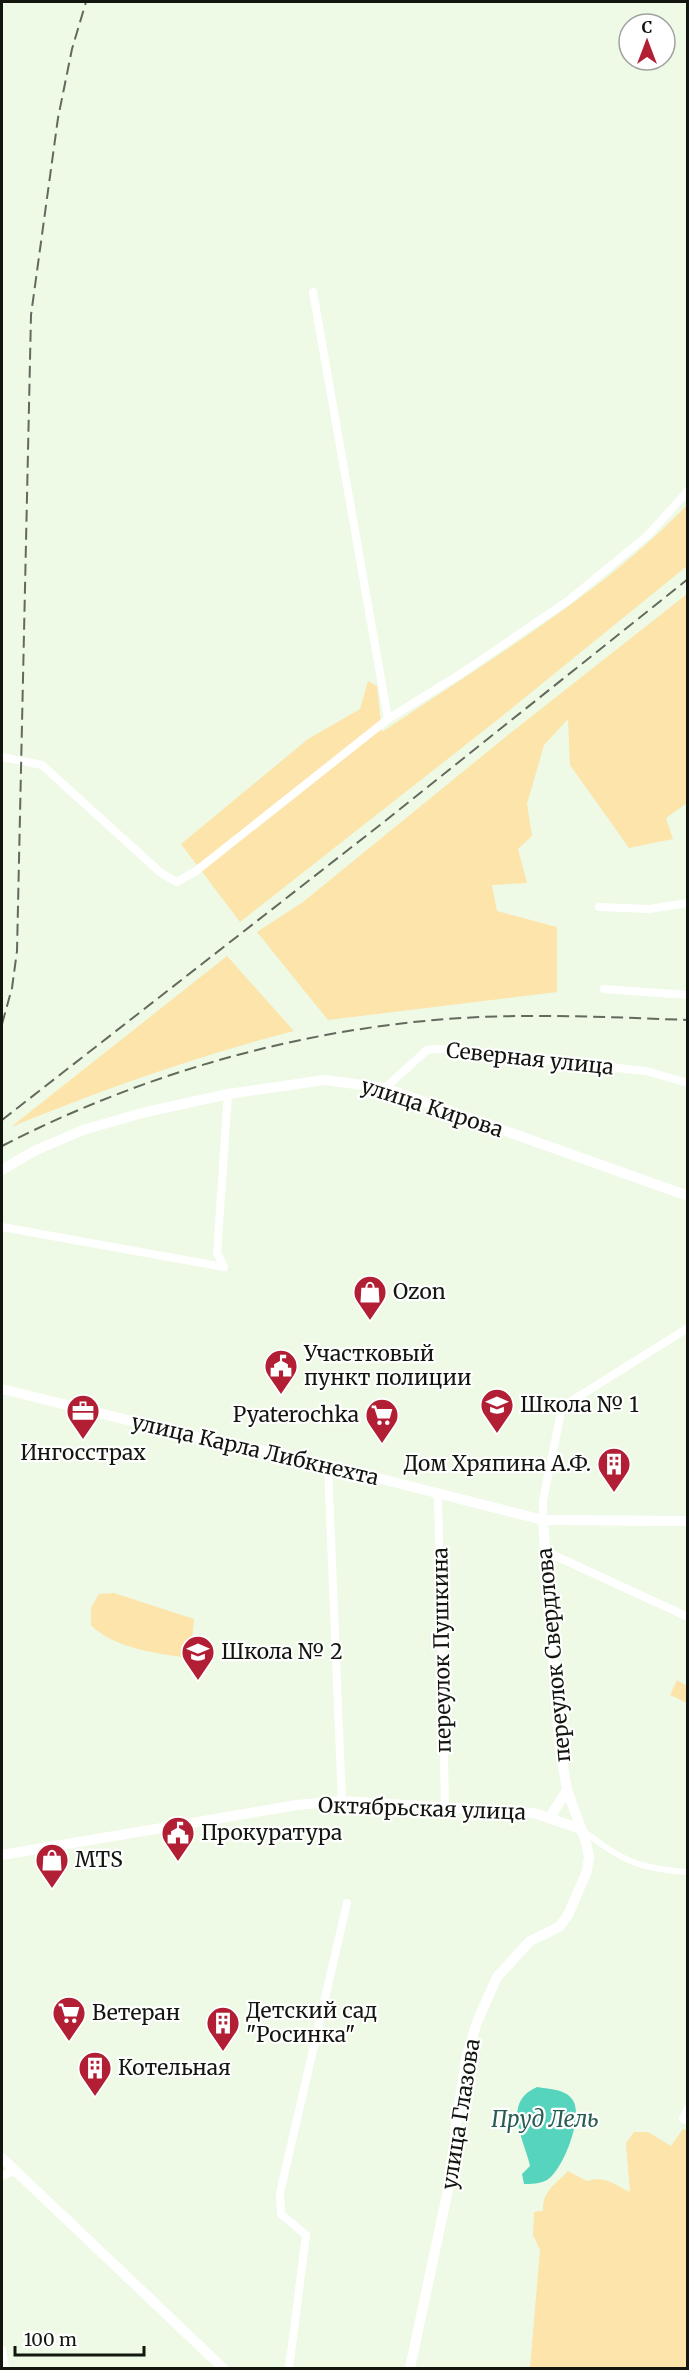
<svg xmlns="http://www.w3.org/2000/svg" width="689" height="2370" font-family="Merriweather,serif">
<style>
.green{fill:#fce4aa}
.water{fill:#57d4be}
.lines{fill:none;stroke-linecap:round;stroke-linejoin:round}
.pedestrian{stroke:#fff;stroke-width:6}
.minor{stroke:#fff;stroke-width:8}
.tertiary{stroke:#fff;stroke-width:10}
.secondary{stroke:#fff;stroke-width:10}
.rail{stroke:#62695e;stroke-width:2;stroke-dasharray:12 6;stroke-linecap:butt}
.labels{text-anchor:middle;stroke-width:4.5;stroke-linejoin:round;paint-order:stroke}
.street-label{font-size:21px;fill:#12160f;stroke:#fff}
.poi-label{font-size:21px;fill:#12160f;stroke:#fff;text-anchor:start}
.water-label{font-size:22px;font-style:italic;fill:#295d53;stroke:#fff}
</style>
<rect width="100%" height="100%" fill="#eefae6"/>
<path class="green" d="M687,505V566L496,721L240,922L181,844L308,739L360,709L368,681L377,686L382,732C485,662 601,595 687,505Z
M687,594V803L666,818L673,839L629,848L570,765L568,719L544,745L527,804L532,836L518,849L527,883L492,885L497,911L557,927V992L328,1020L257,932L303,902L508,735Z
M227,956L294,1031C197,1056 104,1089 11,1127Z
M114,1593L194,1619L192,1639L183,1657C153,1653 112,1647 91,1625V1608L99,1594Z
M677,1680L687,1686V1703L670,1695Z
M683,2129L688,2131L687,2368H530L540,2250L533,2235L534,2212L543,2211C542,2191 555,2185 568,2171L587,2181C606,2175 614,2185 630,2192L626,2143L634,2132H648L671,2146Z"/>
<path class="water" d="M537,2087C548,2089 565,2089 572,2099C585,2114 563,2171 547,2180C540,2184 531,2184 524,2184L522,2174L530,2166C524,2139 501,2103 537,2087Z"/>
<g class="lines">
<path class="pedestrian" d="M585,1832C622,1861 640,1869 688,1872"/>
<path class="minor" d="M313,292L388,719
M2,757L42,765L161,873L177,882L196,871L388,719L462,673L569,600L648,535L688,491
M599,907L649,909L688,903
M604,989L688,995
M385,1088L427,1050L441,1049L646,1071L688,1083
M2,1227L224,1267
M224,1267L217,1253L228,1094
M328,1466L342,1801
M438,1495L445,1806
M543,1520V1501L562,1407L688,1328
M547,1552L688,1617
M688,2108L683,2119L688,2121
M2,2176L14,2171
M2,2350L5,2368
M289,2368L306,2235L281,2214L280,2193L347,1903"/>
<path class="tertiary" d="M550,1817L567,1790
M2,1855L297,1805L342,1801L534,1813L581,1829
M2,2158L223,2368
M410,2368L455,2157V2131L466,2059L477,2022L497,1977L530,1941L559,1927L568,1915L587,1871L589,1857L586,1842L567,1790L559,1742L543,1520"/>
<path class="secondary" d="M2,1170L34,1151L83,1130L142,1113L228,1094L325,1080L385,1088L688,1196
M2,1389L188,1435L287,1455L543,1520L688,1521"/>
<path class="rail" d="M2,1024L12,988L17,951L31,315L58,118L72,49L86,2
M2,1120L380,825L688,579
M2,1146C140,1075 292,1031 447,1019C527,1013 608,1017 688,1020"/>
</g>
<defs>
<symbol id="shop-pin" viewBox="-11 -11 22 30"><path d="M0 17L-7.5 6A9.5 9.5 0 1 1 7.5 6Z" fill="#b21f35" stroke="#fff"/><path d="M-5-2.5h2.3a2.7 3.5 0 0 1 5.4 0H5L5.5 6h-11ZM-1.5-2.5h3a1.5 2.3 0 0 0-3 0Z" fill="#fff"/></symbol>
<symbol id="civic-pin" viewBox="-11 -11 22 30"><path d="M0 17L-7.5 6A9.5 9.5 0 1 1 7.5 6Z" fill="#b21f35" stroke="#fff"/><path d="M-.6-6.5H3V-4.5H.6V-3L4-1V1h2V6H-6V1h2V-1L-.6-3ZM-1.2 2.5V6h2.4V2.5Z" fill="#fff"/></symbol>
<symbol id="school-pin" viewBox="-11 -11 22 30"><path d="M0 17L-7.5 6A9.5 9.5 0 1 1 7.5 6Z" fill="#b21f35" stroke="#fff"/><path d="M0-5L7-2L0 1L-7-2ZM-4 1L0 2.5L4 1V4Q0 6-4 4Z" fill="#fff"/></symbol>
<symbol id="office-pin" viewBox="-11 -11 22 30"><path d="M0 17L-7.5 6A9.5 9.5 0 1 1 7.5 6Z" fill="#b21f35" stroke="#fff"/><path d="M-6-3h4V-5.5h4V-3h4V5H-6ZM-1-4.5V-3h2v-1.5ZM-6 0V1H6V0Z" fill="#fff"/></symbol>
<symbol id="supermarket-pin" viewBox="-11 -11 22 30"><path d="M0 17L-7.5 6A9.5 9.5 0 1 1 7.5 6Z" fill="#b21f35" stroke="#fff"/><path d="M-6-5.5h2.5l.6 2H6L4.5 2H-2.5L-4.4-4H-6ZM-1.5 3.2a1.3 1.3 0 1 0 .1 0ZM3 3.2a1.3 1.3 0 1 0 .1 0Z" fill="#fff"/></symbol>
<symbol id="building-pin" viewBox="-11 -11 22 30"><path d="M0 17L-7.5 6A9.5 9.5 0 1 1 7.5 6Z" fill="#b21f35" stroke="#fff"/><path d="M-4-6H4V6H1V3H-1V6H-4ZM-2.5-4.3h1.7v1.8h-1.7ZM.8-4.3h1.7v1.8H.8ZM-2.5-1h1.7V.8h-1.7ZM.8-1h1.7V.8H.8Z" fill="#fff"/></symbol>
</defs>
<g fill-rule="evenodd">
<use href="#shop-pin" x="351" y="1273" width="38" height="52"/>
<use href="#civic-pin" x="262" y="1347" width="38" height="52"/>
<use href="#school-pin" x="478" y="1386" width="38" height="52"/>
<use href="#office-pin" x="64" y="1392" width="38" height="52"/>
<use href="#supermarket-pin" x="363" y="1396" width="38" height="52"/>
<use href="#building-pin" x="595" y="1445" width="38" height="52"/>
<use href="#school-pin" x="179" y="1633" width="38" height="52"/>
<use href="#civic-pin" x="159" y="1814" width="38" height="52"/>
<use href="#shop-pin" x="33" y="1841" width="38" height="52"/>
<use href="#supermarket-pin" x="50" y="1994" width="38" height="52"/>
<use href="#building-pin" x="204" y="2004" width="38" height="52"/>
<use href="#building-pin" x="76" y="2049" width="38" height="52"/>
</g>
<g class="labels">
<g class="street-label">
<text transform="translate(530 1059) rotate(6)" y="7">Северная улица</text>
<text transform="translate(432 1108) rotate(18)" y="7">улица Кирова</text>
<text transform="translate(255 1450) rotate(13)" y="7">улица Карла Либкнехта</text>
<text transform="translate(442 1650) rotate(-91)" y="7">переулок Пушкина</text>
<text transform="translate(554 1655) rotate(-95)" y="7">переулок Свердлова</text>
<text transform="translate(422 1809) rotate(2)" y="7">Октябрьская улица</text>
<text transform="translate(461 2114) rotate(-81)" y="7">улица Глазова</text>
</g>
<g class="poi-label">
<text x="393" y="1299">Ozon</text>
<text x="304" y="1361">Участковый<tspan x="304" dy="24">пункт полиции</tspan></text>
<text x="520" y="1412">Школа № 1</text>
<text x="359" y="1422" text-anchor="end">Pyaterochka</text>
<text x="83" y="1460" text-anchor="middle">Ингосстрах</text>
<text x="591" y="1471" text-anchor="end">Дом Хряпина А.Ф.</text>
<text x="221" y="1659">Школа № 2</text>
<text x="201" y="1840">Прокуратура</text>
<text x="75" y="1867">MTS</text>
<text x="246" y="2018">Детский сад<tspan x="246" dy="24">"Росинка"</tspan></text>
<text x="92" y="2020">Ветеран</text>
<text x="118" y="2075">Котельная</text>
</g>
<g class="water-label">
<text x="545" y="2127">Пруд Лель</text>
</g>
</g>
<rect width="689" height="2370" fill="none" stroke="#12160f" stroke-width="6"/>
<g transform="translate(647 42)"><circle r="28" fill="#ffffff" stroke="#a0a29f" stroke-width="1.5"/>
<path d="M0-4.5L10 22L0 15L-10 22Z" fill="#b21f35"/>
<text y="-9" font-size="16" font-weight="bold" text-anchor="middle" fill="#12160f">С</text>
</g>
<path d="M15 2346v9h129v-9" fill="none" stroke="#12160f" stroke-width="3"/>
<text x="24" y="2346" font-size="18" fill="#12160f" stroke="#ffffff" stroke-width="4.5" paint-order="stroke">100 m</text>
</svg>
